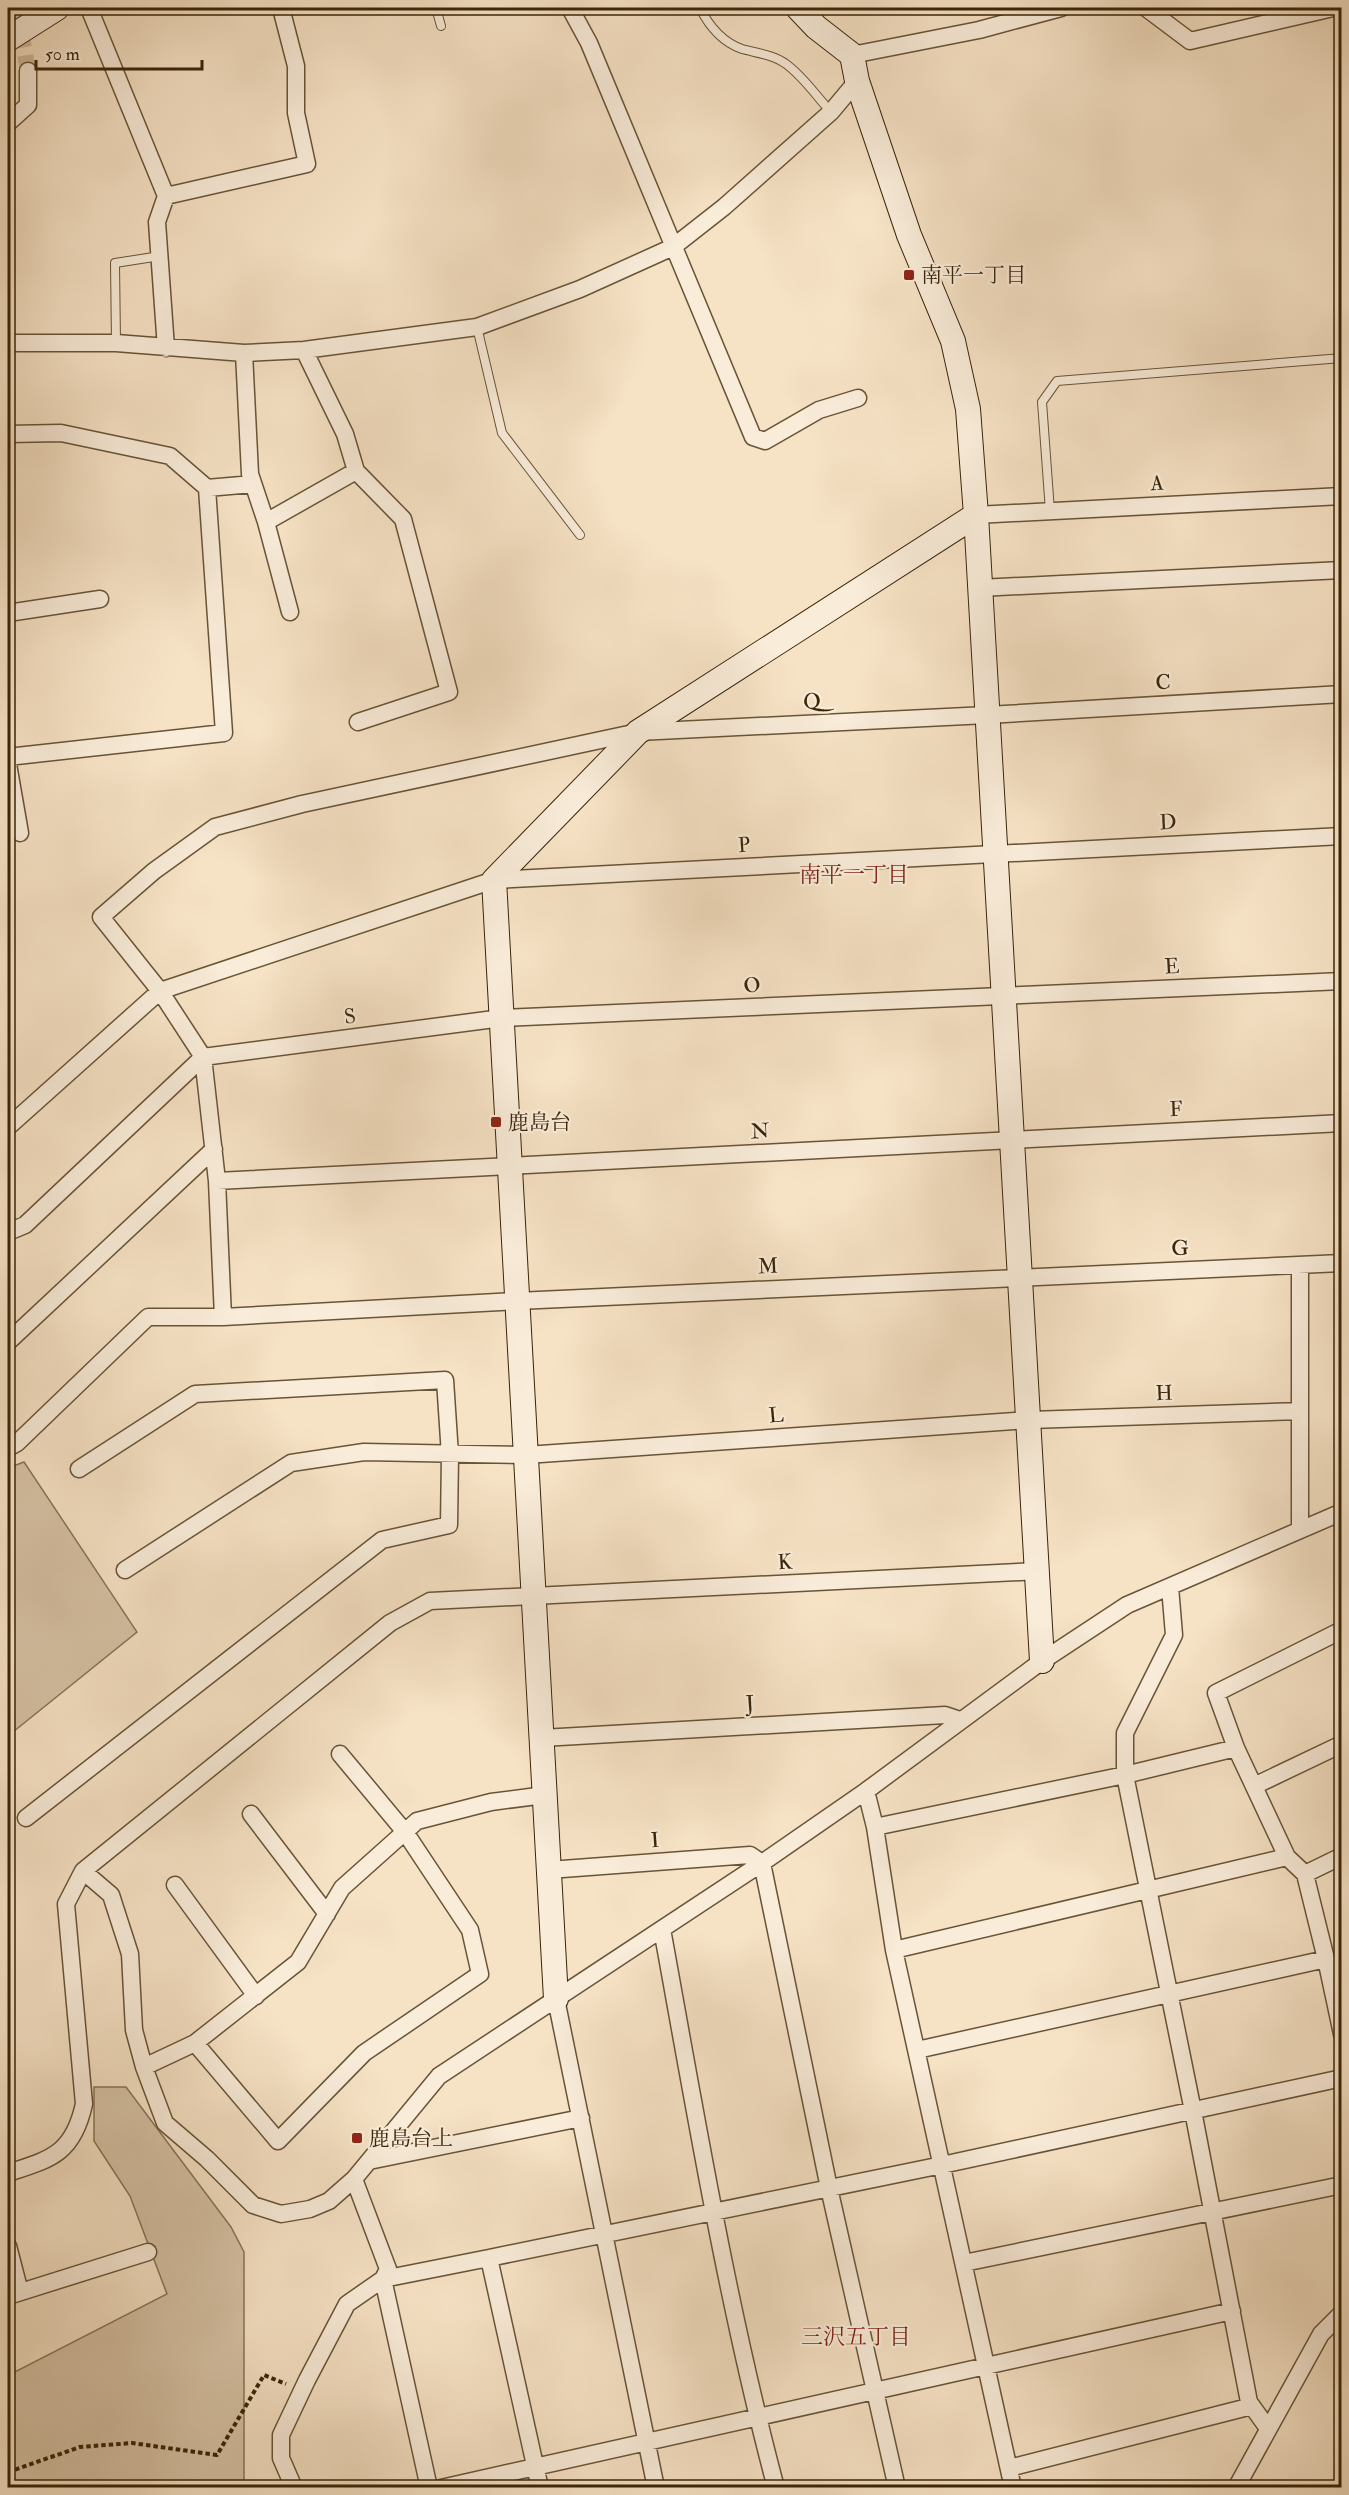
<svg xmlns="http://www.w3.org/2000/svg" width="1349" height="2495" font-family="'IM FELL Double Pica','Noto Serif JP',serif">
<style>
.green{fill:#d6c2a5;stroke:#887456;stroke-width:1.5}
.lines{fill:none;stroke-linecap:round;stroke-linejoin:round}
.street-tunnel{stroke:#d0bc9f;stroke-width:16;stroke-dasharray:16 8;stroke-linecap:butt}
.lane-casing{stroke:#685437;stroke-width:10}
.street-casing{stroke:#685437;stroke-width:19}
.secondary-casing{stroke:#392508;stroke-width:26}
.path{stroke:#392508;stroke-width:4;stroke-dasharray:4.5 3;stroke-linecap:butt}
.lane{stroke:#f9ecd9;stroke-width:8}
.street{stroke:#f9ecd9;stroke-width:16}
.secondary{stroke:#f9ecd9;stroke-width:24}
.poi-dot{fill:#8f2418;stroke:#f9ecd9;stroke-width:2}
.labels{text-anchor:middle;stroke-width:4.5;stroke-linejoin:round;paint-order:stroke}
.poi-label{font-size:21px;fill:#392508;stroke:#f9ecd9;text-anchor:start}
.street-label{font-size:21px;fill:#392508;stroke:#f9ecd9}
.neighbourhood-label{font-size:22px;fill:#7a1f14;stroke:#f9ecd9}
</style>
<rect width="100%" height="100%" fill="#f6e2c5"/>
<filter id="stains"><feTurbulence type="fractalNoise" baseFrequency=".00333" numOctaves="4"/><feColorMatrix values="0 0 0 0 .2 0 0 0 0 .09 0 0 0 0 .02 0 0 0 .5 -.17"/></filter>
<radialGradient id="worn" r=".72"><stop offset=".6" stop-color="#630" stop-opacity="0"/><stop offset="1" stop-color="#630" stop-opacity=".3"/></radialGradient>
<path class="green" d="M24,1462L137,1632L8,1736V1468Z
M94,2087H126L231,2227L244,2252V2487H8V2370L13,2373L167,2294L130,2196L94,2141Z"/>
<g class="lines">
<path class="street-tunnel" d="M17,8L28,71"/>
<defs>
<path id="lane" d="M436,8L441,26
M700,8C709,26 722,42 742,49C757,53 774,55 786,64C803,76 817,97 831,112
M477,327L502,433L580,535
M116,343L115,263L160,256
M1050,511L1042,402L1057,381L1342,358"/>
<path id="street" d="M89,8L166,196L157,222L166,348
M570,8L589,43L753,437L765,441L819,410L858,398
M1146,8L1190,41L1333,8
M852,55L979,30L1061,8
M8,123L28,105V71
M166,196L307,164L296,113V66L281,8
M8,343H116L244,353L304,350L477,327L580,289L673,247L724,207L831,112L857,81
M304,350L345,434L356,471L403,519L449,692L358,722
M244,353L250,474L266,522L290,612
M8,434L61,433L170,456L207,488L224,733L8,757
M207,488L253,484
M976,515L1342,496
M266,522L356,471
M980,588L1342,570
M8,613L100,599
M8,764L20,833
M203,1057L502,1018L1342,981
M8,1127L160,991L494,880L1342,836
M217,1181L1342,1123
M8,1232L25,1225L203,1057
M1300,1266V1530
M223,1317L217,1181L203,1057L160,991L101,917L154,871L215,827L302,804L638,732L987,715L1342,694
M8,1342L214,1149
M8,1448L17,1443L148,1317H223L517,1301L1342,1263
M125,1570L291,1463L364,1452L526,1455L1030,1420L1300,1411
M1170,1587L1174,1635L1125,1733V1775L1193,2111L1249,2402L1267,2427
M1342,1630L1216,1693L1236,1748L1287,1857L1305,1874L1326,1959L1342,2034
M542,1738L945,1715L960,1720
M1254,1786L1342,1744
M866,1791L875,1827L894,1950L1013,2488
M251,1814L327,1914
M26,1818L382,1540L449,1525L450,1455L445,1380L195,1394L79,1469
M875,1827L1125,1775L1236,1748
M549,1870L750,1855L762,1863L829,2188L897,2488
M83,1871L390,1623L430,1601L1039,1571
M1305,1874L1342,1856
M175,1885L256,1996
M662,1929C696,2116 727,2304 776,2488
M894,1950L1287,1857
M556,1999L656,2488
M195,2043L278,2141L364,2053L480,1974L470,1930L405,1832L340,1754
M917,2050L1326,1959
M144,2067L195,2043L298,1962L342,1888L417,1821L491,1802L545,1795
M369,2161L581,2118
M8,2173C51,2159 73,2154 84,2104L66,1904L83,1871L111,1895L130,1954L134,2030L144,2067L165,2123L207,2159L253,2205L281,2214L310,2209L329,2201L354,2179L439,2076L762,1863L866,1791L1042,1661L1127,1605L1342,1512
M8,2246L20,2292
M489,2258L942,2165L1342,2078
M964,2263L1342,2185
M8,2296L148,2252
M1009,2468L1252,2406
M294,2488L281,2458V2435L307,2380L347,2304L383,2279L388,2269L354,2179
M429,2488L383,2279L489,2258L540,2488
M441,2488L1232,2311
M1236,2488L1321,2334L1342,2313"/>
<path id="secondary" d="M798,8L816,27L852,55L857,81L909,235L953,341L968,409L976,515L1042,1661
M8,39L57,8
M556,1999L494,880L638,732L976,515"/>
</defs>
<use href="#lane" class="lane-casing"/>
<use href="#street" class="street-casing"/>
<use href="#secondary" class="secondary-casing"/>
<path class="path" d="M8,2472L80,2447L132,2443L217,2455L264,2375L286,2384"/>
<use href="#lane" class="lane"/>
<use href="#street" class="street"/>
<use href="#secondary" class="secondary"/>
</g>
<g class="poi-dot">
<rect x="903" y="269" width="12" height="12" rx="3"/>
<rect x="490" y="1116" width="12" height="12" rx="3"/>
<rect x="351" y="2132" width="12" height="12" rx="3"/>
</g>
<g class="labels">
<g class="poi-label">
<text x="921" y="282">南平一丁目</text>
<text x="508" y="1129">鹿島台</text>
<text x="369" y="2145">鹿島台上</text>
</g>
<g class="street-label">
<text transform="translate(1157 483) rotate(-3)" y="7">A</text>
<text transform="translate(1163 682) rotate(-3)" y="7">C</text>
<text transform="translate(812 701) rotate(-3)" y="7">Q</text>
<text transform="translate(1168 822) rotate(-3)" y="7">D</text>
<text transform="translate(744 845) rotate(-3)" y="7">P</text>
<text transform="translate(1172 966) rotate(-3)" y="7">E</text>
<text transform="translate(752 985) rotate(-3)" y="7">O</text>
<text transform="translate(350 1016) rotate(-7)" y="7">S</text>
<text transform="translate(1176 1109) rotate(-3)" y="7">F</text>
<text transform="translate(760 1131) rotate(-3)" y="7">N</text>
<text transform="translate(1180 1248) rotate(-2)" y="7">G</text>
<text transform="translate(768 1266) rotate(-3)" y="7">M</text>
<text transform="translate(1164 1393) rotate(-2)" y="7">H</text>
<text transform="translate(776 1415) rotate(-4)" y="7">L</text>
<text transform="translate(785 1562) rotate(-3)" y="7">K</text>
<text transform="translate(750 1703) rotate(-3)" y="7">J</text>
<text transform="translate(655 1840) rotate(-4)" y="7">I</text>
</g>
<g class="neighbourhood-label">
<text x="854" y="882">南平一丁目</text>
<text x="856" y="2344">三沢五丁目</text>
</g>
</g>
<rect width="1349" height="2495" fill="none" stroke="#f6e2c5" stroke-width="30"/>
<rect x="9" y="9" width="1331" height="2477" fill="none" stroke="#392508" stroke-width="3"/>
<rect x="15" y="15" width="1319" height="2465" fill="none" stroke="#392508" stroke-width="1.5"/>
<path d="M36 60v9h166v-9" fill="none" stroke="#392508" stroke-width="3"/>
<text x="45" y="60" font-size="18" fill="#392508" stroke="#f9ecd9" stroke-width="4.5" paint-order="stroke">50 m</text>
<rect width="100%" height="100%" filter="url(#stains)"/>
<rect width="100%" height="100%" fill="url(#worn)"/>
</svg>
